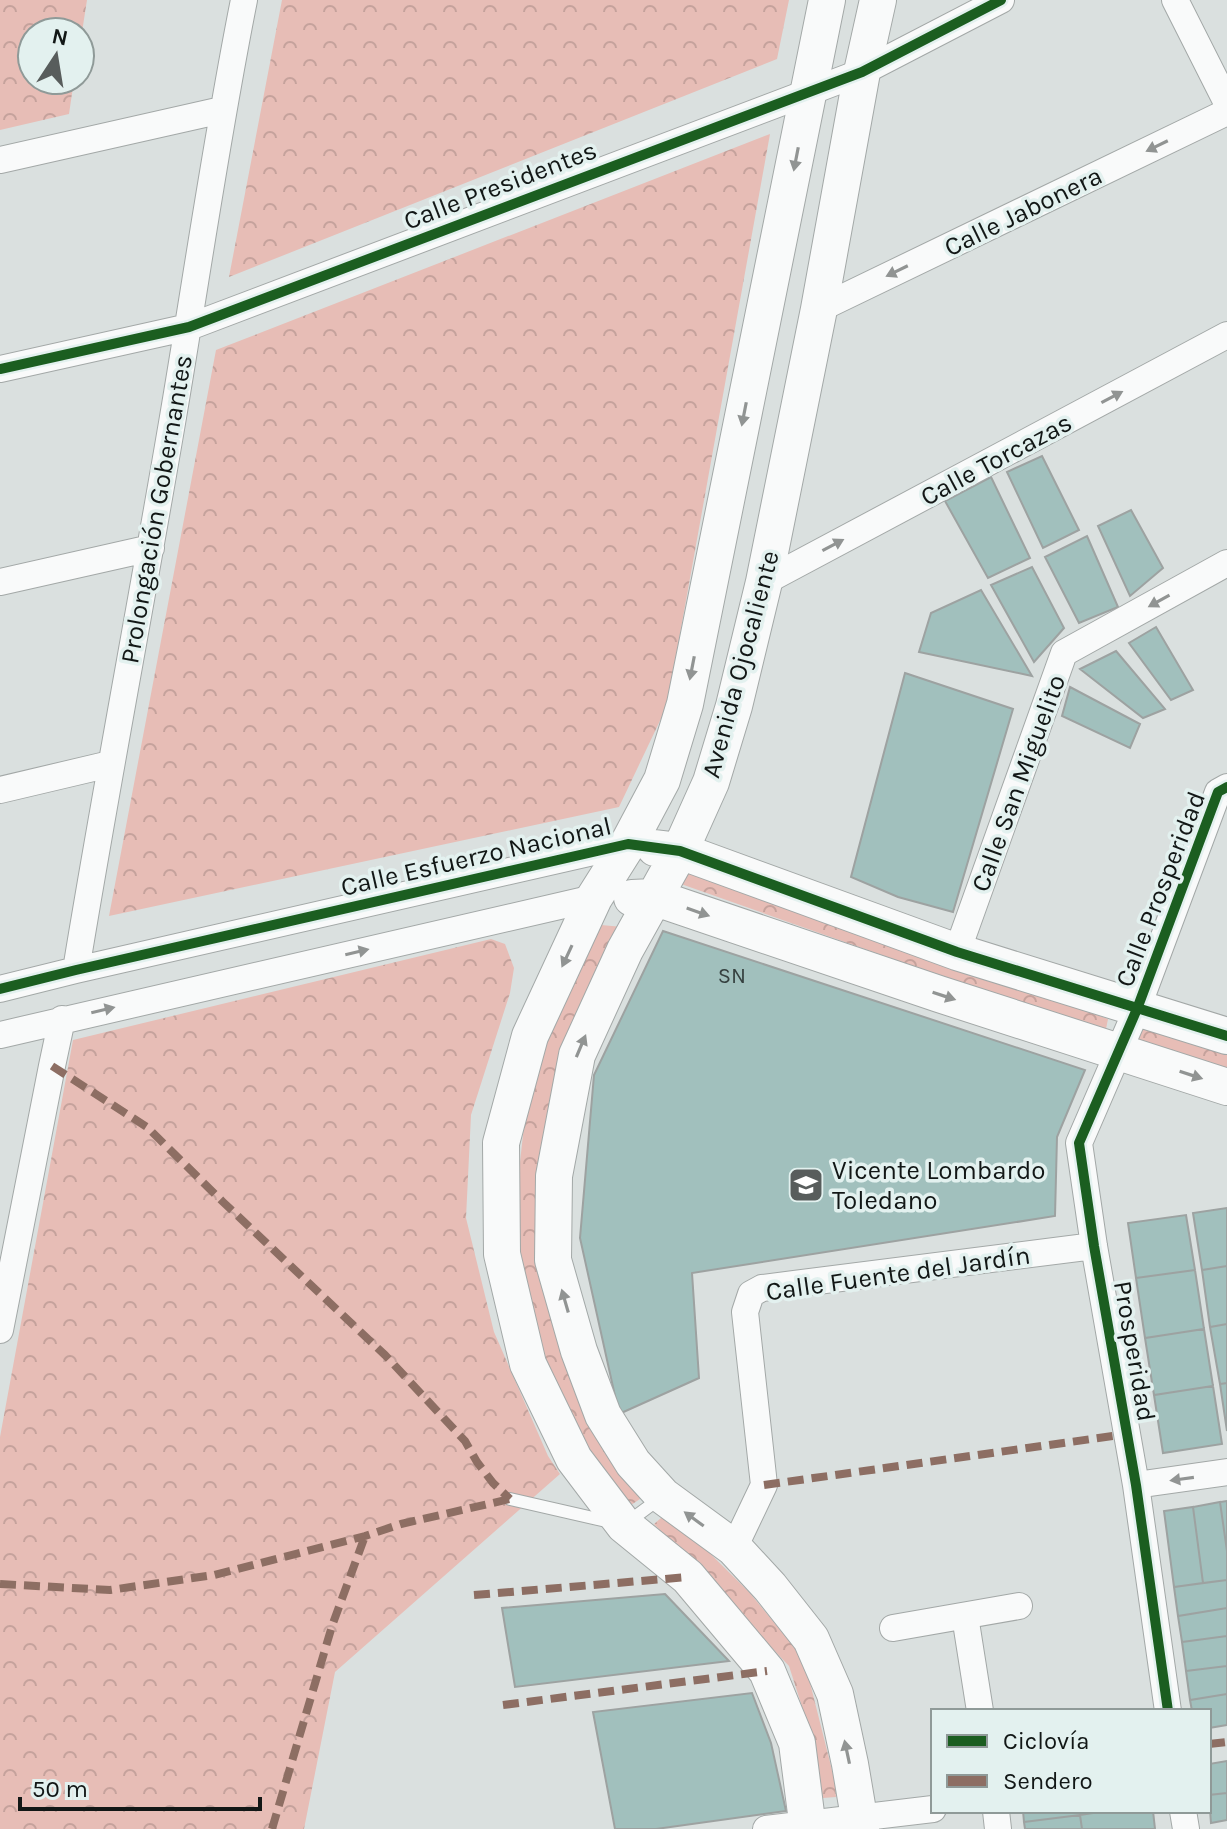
<svg xmlns="http://www.w3.org/2000/svg" width="1227" height="1829" font-family="Karla,sans-serif">
<style>
.park{fill:url(#park-crowns)}
.building{fill:#a1c0bd;stroke:#9da2a1;stroke-width:2}
.lines{fill:none;stroke-linecap:round;stroke-linejoin:round}
.lane-casing{stroke:#a3a8a7;stroke-width:14}
.street-casing{stroke:#a3a8a7;stroke-width:28}
.secondary-casing{stroke:#a3a8a7;stroke-width:38}
.lane{stroke:#f9fafa;stroke-width:12}
.street{stroke:#f9fafa;stroke-width:26}
.secondary{stroke:#f9fafa;stroke-width:36}
.quiet{stroke:#8d6e63;stroke-width:8;stroke-dasharray:16 8;stroke-linecap:butt}
.cycleway-casing{stroke:#e3f1ef;stroke-width:15}
.cycleway{stroke:#1b5e20;stroke-width:10}
.oneway{fill:#919493}
.labels{text-anchor:middle;stroke-width:7;stroke-linejoin:round;paint-order:stroke}
.number-label{font-size:22px;fill:#364140}
.street-label{font-size:26px;fill:#121716;stroke:#e3f1ef}
.poi-label{font-size:26px;fill:#121716;stroke:#e3f1ef;text-anchor:start}
</style>
<defs>
<pattern id="park-crowns" width="20" height="18" patternUnits="userSpaceOnUse" patternTransform="scale(2)"><rect width="20" height="18" fill="#e7bdb6"/><path d="M2 6a3 3 0 1 1 6 0M12 15a3 3 0 1 1 6 0" fill="none" stroke="#c5a29c"/></pattern>
</defs>
<rect width="100%" height="100%" fill="#dae0df"/>
<path class="park" d="M0,0H87L80,45V32H32V80H74L69,114L0,130Z
M282,0H789L777,59L229,277Z
M770,134L667,706L619,807L109,916L216,350Z
M688,867L1108,1019L1105,1034L681,884Z
M601,925L623,927L566,1043L546,1119L539,1181L646,1495L625,1509L590,1452L560,1394L540,1343L518,1250L519,1171L525,1117L541,1055Z
M491,939L505,944L514,968L510,993L471,1115L466,1218L494,1332L548,1456L560,1474L335,1672L304,1829H0V1437L73,1040Z
M1143,1019L1227,1045V1076L1134,1046Z
M668,1512L749,1592L804,1659L835,1782L836,1797L823,1798L805,1716L789,1666L654,1524Z"/>
<path class="building" d="M1042,456L1079,530L1043,548L1007,472Z
M991,477L1030,558L988,578L945,501Z
M1131,510L1163,568L1130,596L1098,526Z
M1087,536L1118,607L1079,623L1045,557Z
M1032,567L1064,628L1034,662L991,585Z
M981,590L1032,676L919,652L931,613Z
M1156,627L1193,690L1171,700L1129,643Z
M1116,651L1165,709L1143,718L1080,669Z
M905,673L1013,709L953,912L898,897L851,877Z
M1070,687L1140,724L1130,748L1062,716Z
M663,931L1085,1070L1057,1137L1055,1216L692,1273L699,1378L619,1414L580,1238L594,1075Z
M1227,1208V1266L1202,1270L1193,1213Z
M1186,1215L1195,1270L1136,1278L1128,1223Z
M1227,1266V1324L1210,1327L1202,1270Z
M1195,1270L1204,1329L1145,1338L1136,1278Z
M1227,1324V1383L1220,1384L1210,1327Z
M1204,1329L1213,1386L1154,1395L1145,1338Z
M1227,1383V1431L1220,1384Z
M1213,1386L1222,1444L1163,1453L1154,1395Z
M1227,1501V1551L1220,1502Z
M1220,1502L1227,1551V1580L1203,1583L1193,1507Z
M1193,1507L1203,1583L1174,1587L1164,1511Z
M1227,1580V1608L1178,1616L1174,1587Z
M665,1594L729,1661L515,1687L502,1608Z
M1227,1608V1636L1182,1642L1178,1616Z
M1227,1636V1666L1186,1671L1182,1642Z
M1227,1666V1694L1190,1700L1186,1671Z
M752,1693L771,1743L786,1811L656,1829H615L593,1712Z
M1227,1694V1725L1209,1728V1711H1192L1190,1700Z
M1227,1761V1793L1209,1795V1764Z
M1227,1793V1820L1211,1823L1209,1795Z
M1023,1811H1079L1080,1815L1024,1822Z
M1106,1811H1153L1155,1829H1082L1080,1815Z
M1080,1815L1082,1829H1025L1024,1822Z"/>
<g class="lines">
<defs>
<path id="lane" d="M510,1499L624,1525L659,1499"/>
<path id="street" d="M1175,0L1227,103
M0,160L222,110
M819,309L1227,112
M0,369L189,327L862,72L1001,0
M0,582L151,548
M764,582L1227,335
M0,790L110,764
M957,952L1064,653L1227,563
M76,970C106,787 141,605 172,423C196,282 216,140 244,0
M0,989L76,970L628,844
M0,1035L594,898
M0,1330L52,1066L62,1019
M1136,1485L1227,1472
M734,1548L764,1485L745,1312L751,1294L762,1288L1094,1246
M965,1616L980,1711
M893,1628L1019,1606
M1168,1711L1136,1485L1094,1246L1079,1143L1137,1009L1218,792L1227,787
M996,1811L998,1829
M1183,1811L1186,1829
M766,1829L933,1809"/>
<path id="secondary" d="M655,848L680,851L957,952L1227,1036
M632,898L653,897L939,994L1227,1087
M808,1829L797,1743L767,1671L688,1577L624,1525L574,1459L528,1364L502,1254L501,1143L530,1036L594,898L628,844L662,780L685,704L827,0
M861,1829L850,1764L835,1694L811,1639L770,1587L734,1548L663,1496L633,1463L603,1415L579,1351L553,1260L554,1176L577,1055L625,950L680,851L711,782L734,706L764,582L819,309L862,72L878,0"/>
</defs>
<use href="#lane" class="lane-casing"/>
<use href="#street" class="street-casing"/>
<use href="#secondary" class="secondary-casing"/>
<use href="#lane" class="lane"/>
<use href="#street" class="street"/>
<use href="#secondary" class="secondary"/>
<path class="quiet" d="M52,1066L147,1127L223,1202L385,1355L465,1441L477,1462L493,1483L510,1499
M764,1485L1127,1434
M0,1584L110,1590L214,1575L365,1536L401,1524L510,1499
M474,1595L688,1577
M503,1705L767,1671
M1209,1744L1227,1742
M272,1829L332,1626L365,1536"/>
<defs>
<path id="cycleway" d="M0,369L189,327L862,72L1001,0
M0,989L76,970L628,844L680,851L957,952L1227,1036
M1168,1711L1136,1485L1094,1246L1079,1143L1137,1009L1218,792L1227,787"/>
</defs>
<use href="#cycleway" class="cycleway-casing"/>
<use href="#cycleway" class="cycleway"/>
</g>
<defs><path id="oneway-solid" d="M-6-.8H1V-3.2L6.5 0L1 3.2V.8H-6Z" transform="scale(2)"/></defs>
<g class="oneway">
<use href="#oneway-solid" transform="translate(1157 146) rotate(154)"/>
<use href="#oneway-solid" transform="translate(796 159) rotate(101)"/>
<use href="#oneway-solid" transform="translate(897 271) rotate(154)"/>
<use href="#oneway-solid" transform="translate(1112 397) rotate(-28)"/>
<use href="#oneway-solid" transform="translate(744 414) rotate(101)"/>
<use href="#oneway-solid" transform="translate(833 545) rotate(-28)"/>
<use href="#oneway-solid" transform="translate(1159 601) rotate(151)"/>
<use href="#oneway-solid" transform="translate(692 668) rotate(101)"/>
<use href="#oneway-solid" transform="translate(698 912) rotate(19)"/>
<use href="#oneway-solid" transform="translate(357 952) rotate(-13)"/>
<use href="#oneway-solid" transform="translate(567 956) rotate(115)"/>
<use href="#oneway-solid" transform="translate(944 996) rotate(18)"/>
<use href="#oneway-solid" transform="translate(103 1010) rotate(-13)"/>
<use href="#oneway-solid" transform="translate(581 1046) rotate(-67)"/>
<use href="#oneway-solid" transform="translate(1191 1075) rotate(18)"/>
<use href="#oneway-solid" transform="translate(565 1301) rotate(-106)"/>
<use href="#oneway-solid" transform="translate(1182 1479) rotate(172)"/>
<use href="#oneway-solid" transform="translate(694 1519) rotate(-144)"/>
<use href="#oneway-solid" transform="translate(847 1752) rotate(-102)"/>
</g>
<defs>
<symbol id="school-square" viewBox="-11 -11 22 22"><rect x="-9" y="-9" width="18" height="18" rx="4" fill="#585d5c" stroke="#e3f1ef"/><path d="M0-5L7-2L0 1L-7-2ZM-4 1L0 2.5L4 1V4Q0 6-4 4Z" fill="#fff"/></symbol>
</defs>
<g fill-rule="evenodd">
<use href="#school-square" x="786" y="1165" width="40" height="40"/>
</g>
<g class="labels">
<g class="number-label">
<text x="732" y="983">SN</text>
</g>
<g class="street-label">
<text transform="translate(500 185) rotate(-21)" y="9">Calle Presidentes</text>
<text transform="translate(1023 211) rotate(-26)" y="9">Calle Jabonera</text>
<text transform="translate(996 459) rotate(-28)" y="9">Calle Torcazas</text>
<text transform="translate(156 509) rotate(-80)" y="9">Prolongación Gobernantes</text>
<text transform="translate(740 664) rotate(-75)" y="9">Avenida Ojocaliente</text>
<text transform="translate(1018 783) rotate(-70)" y="9">Calle San Miguelito</text>
<text transform="translate(476 856) rotate(-13)" y="9">Calle Esfuerzo Nacional</text>
<text transform="translate(1160 889) rotate(-69)" y="9">Calle Prosperidad</text>
<text transform="translate(898 1273) rotate(-8)" y="9">Calle Fuente del Jardín</text>
<text transform="translate(1135 1351) rotate(80)" y="9">Prosperidad</text>
</g>
<g class="poi-label">
<text x="832" y="1179">Vicente Lombardo<tspan x="832" dy="30">Toledano</tspan></text>
</g>
</g>
<rect x="931" y="1709" width="280" height="104" fill="#e3f1ef" stroke="#8f9a98" stroke-width="2"/>
<rect x="947" y="1735" width="40" height="12" fill="#1b5e20" stroke="#8f9a98" stroke-width="2"/>
<text x="1003" y="1749" font-size="24" fill="#121716">Ciclovía</text>
<rect x="947" y="1775" width="40" height="12" fill="#8d6e63" stroke="#8f9a98" stroke-width="2"/>
<text x="1003" y="1789" font-size="24" fill="#121716">Sendero</text>
<g transform="translate(56 56) rotate(12)"><circle r="38" fill="#e3f1ef" stroke="#8f9a98" stroke-width="2"/>
<path d="M0-6L14 30L0 20L-14 30Z" fill="#585d5c"/>
<text y="-12" font-size="22" font-weight="bold" text-anchor="middle" fill="#121716">N</text>
</g>
<path d="M20 1797v12h240v-12" fill="none" stroke="#121716" stroke-width="4"/>
<text x="32" y="1797" font-size="24" fill="#121716" stroke="#e3f1ef" stroke-width="6" paint-order="stroke">50 m</text>
</svg>
